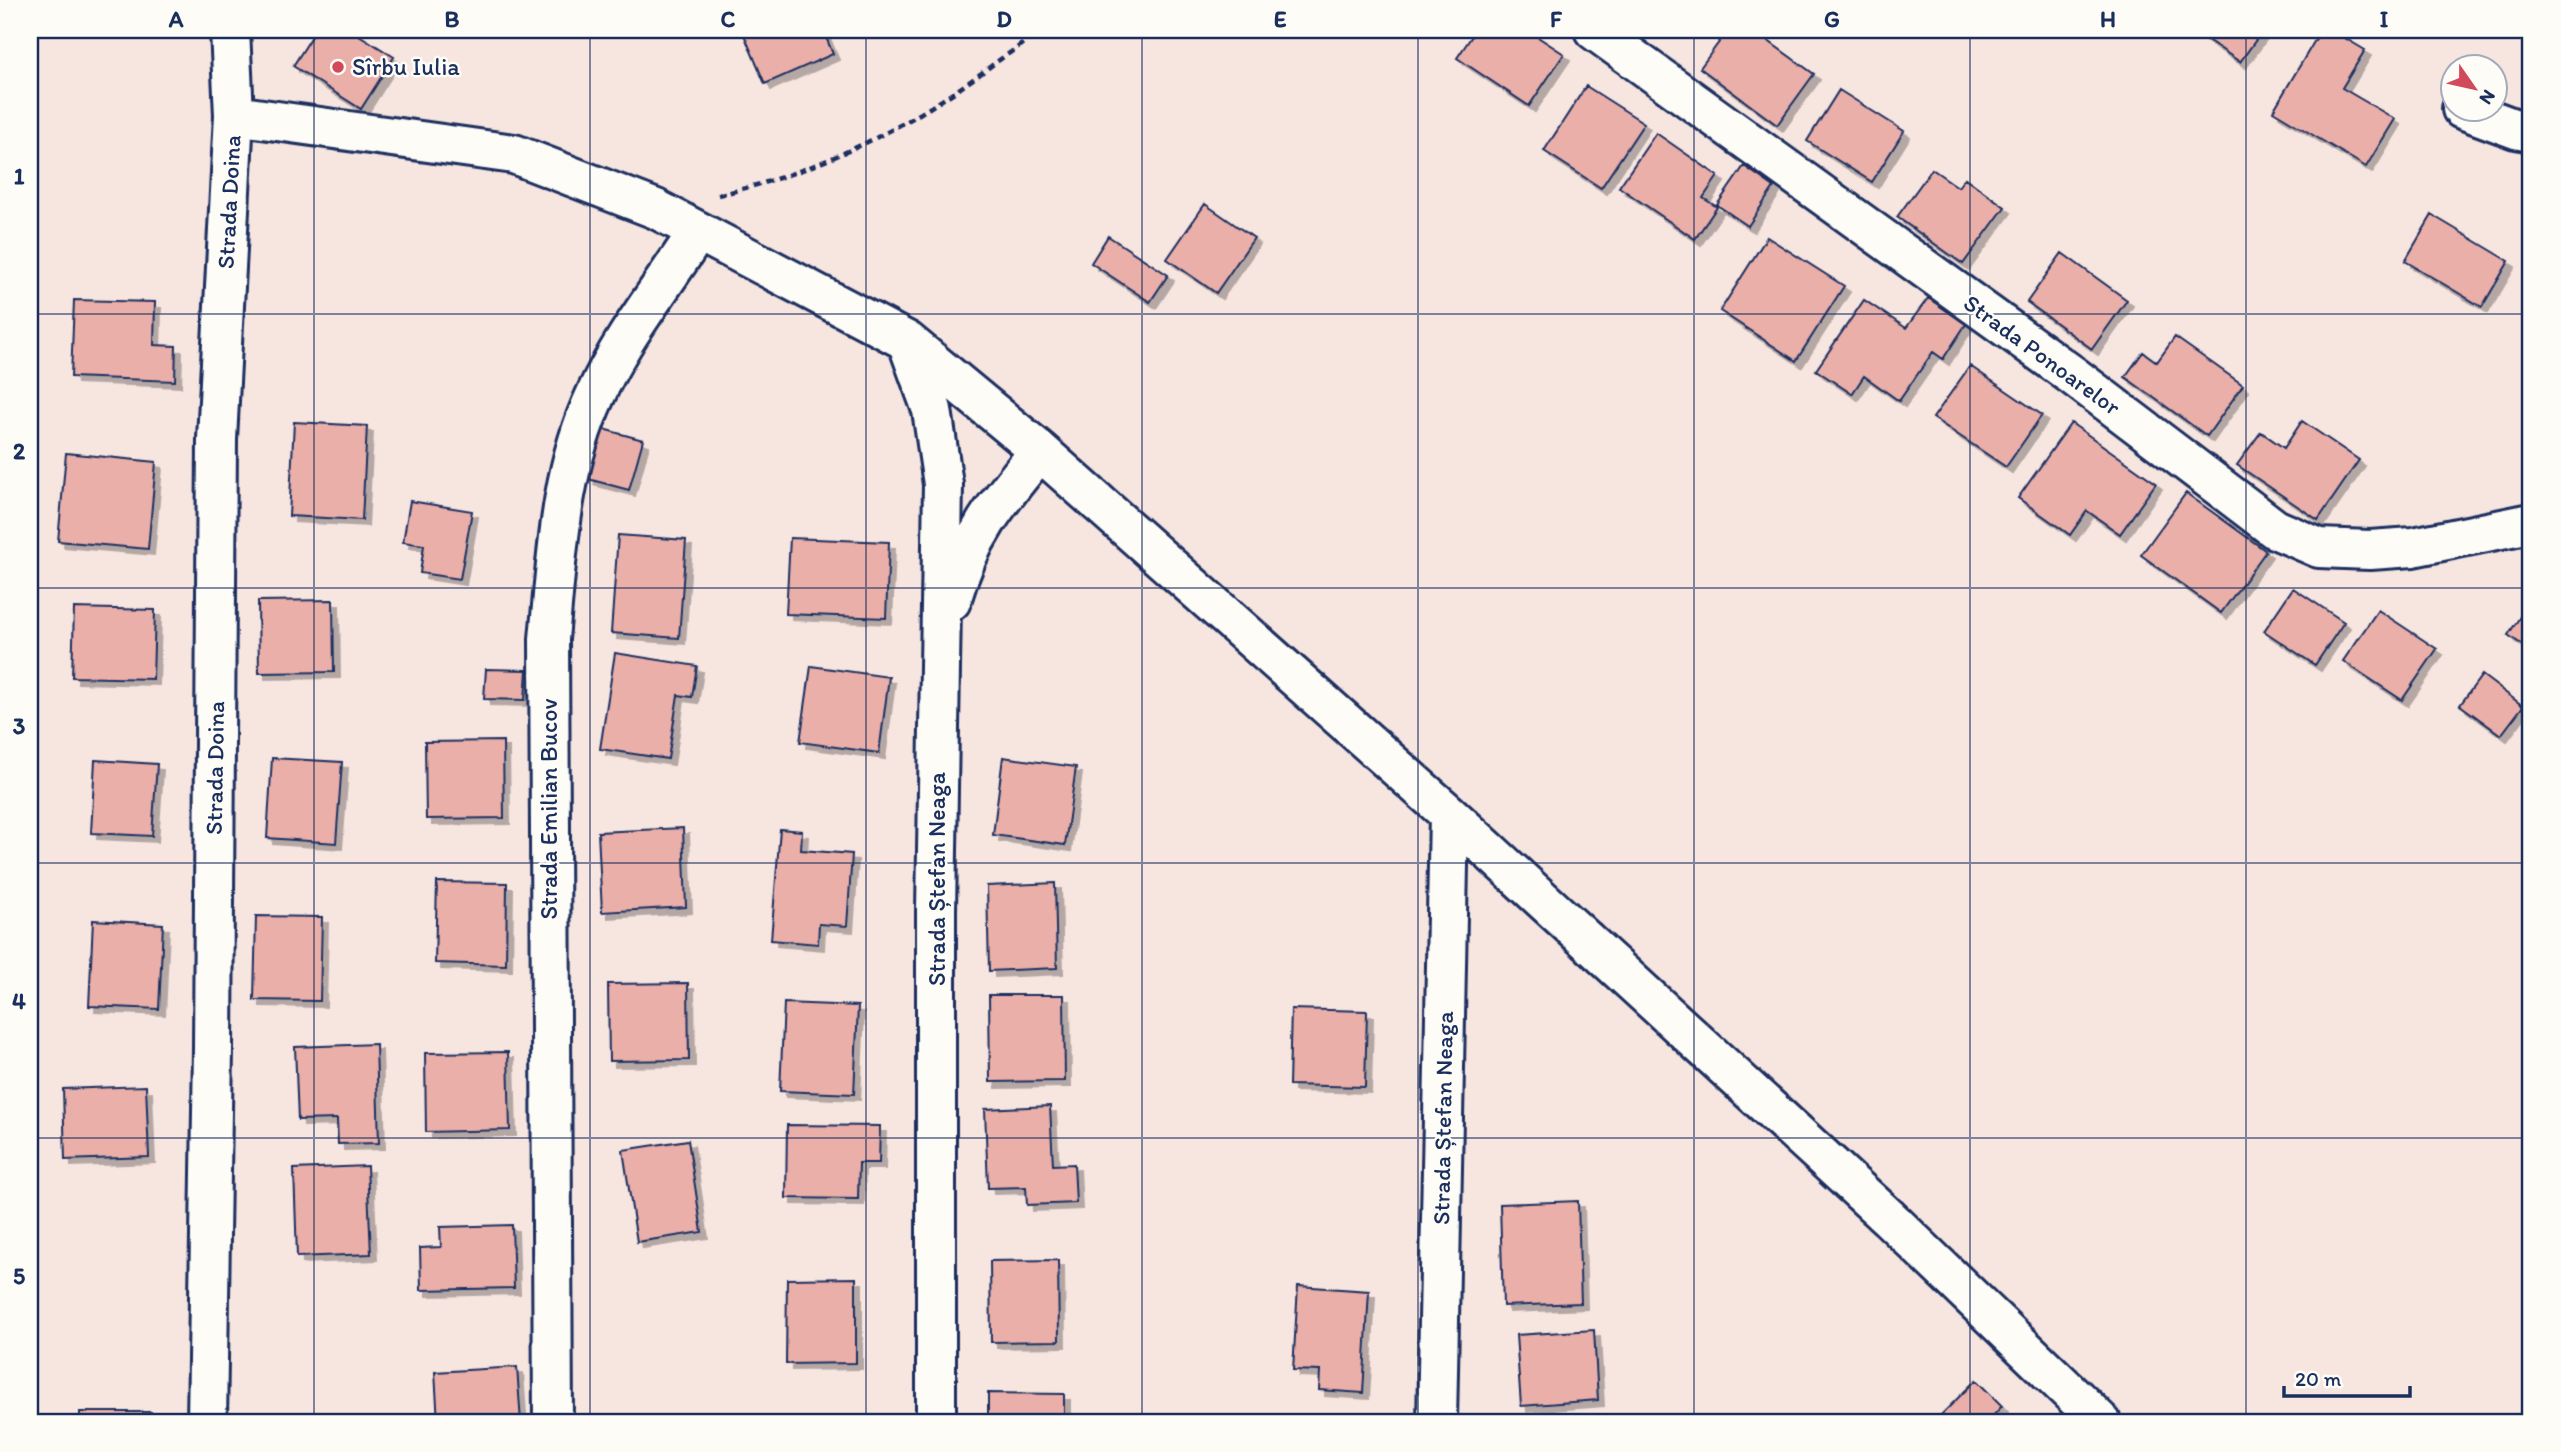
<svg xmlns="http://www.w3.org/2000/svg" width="2561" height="1452" font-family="Itim,sans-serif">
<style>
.building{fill:#eaafa9;stroke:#1b2f5e;stroke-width:2;filter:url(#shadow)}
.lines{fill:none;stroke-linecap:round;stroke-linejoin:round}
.street-casing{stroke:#1b2f5e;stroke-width:44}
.path{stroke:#1b2f5e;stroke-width:4.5;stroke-dasharray:7 5;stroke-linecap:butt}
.street{stroke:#fdfcf7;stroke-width:38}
.grid{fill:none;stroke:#1b2f5e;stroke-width:2;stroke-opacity:0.55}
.poi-dot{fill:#d1495b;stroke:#fdfcf7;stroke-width:2.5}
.labels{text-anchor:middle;stroke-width:5;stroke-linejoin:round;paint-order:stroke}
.poi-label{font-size:24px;fill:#1b2f5e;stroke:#fdfcf7;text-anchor:start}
.street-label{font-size:24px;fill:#1b2f5e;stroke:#fdfcf7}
.neatline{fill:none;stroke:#1b2f5e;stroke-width:2.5}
.grid-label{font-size:23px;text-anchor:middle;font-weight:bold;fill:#1b2f5e}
</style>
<defs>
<filter id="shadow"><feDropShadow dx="6" dy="6" stdDeviation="0" flood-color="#0004"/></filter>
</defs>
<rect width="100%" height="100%" fill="#f7e5e0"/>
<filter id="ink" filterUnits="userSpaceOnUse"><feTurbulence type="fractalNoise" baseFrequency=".0143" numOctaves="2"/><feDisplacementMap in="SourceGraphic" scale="14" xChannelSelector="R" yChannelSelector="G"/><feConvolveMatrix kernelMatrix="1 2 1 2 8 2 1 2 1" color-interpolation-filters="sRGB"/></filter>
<g filter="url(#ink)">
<path class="building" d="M316,30H351L394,57L361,109L293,66Z
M742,30H823L833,54L765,84Z
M1476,30H1527L1564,54L1529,106L1457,58Z
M1728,30H1753L1814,74L1777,125L1700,68Z
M2193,30H2263L2240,62Z
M2321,30H2331L2365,50L2342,88L2395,119L2366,167L2273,111Z
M1586,86L1644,123L1601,188L1544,151Z
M1839,90L1904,131L1872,182L1807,141Z
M1656,133L1718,176L1703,198L1717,207L1695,239L1619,187Z
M1744,166L1774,187L1748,226L1717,205Z
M1932,169L1958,187L1965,178L2005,207L1963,264L1897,217Z
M1205,204L1254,238L1216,293L1167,259Z
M2432,215L2509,261L2482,307L2405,261Z
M1108,236L1168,275L1150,302L1091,263Z
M1767,237L1844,286L1796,361L1720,311Z
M2062,253L2127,300L2092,349L2027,302Z
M1928,298L1966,324L1943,359L1933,352L1899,401L1864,376L1852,394L1816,370L1864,300L1906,328Z
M74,300L155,302L154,345L176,346L175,381L71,377Z
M2175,337L2243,385L2207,436L2125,377L2143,352L2157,362Z
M1970,366L2042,415L2006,467L1933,418Z
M2302,421L2359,460L2318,520L2237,465L2261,432L2284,448Z
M294,422L367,426L362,520L289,516Z
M2071,423L2156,483L2120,534L2087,511L2070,535L2018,498Z
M603,429L643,440L629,490L588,479Z
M66,453L156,462L148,549L58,541Z
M2186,493L2266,551L2221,613L2141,555Z
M410,501L472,511L460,579L420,573L424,545L403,542Z
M618,535L686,540L679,638L611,633Z
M790,538L889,542L886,618L786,614Z
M2293,588L2344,622L2315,665L2264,631Z
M333,600L334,672L259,673L258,601Z
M2531,600V651L2508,635Z
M74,608L155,610L153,679L72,677Z
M2378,610L2437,649L2402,700L2343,661Z
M615,653L697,666L692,697L678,695L668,759L600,749Z
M811,666L889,677L879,753L800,742Z
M486,669L527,670L525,700L484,699Z
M2482,675L2523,706L2501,735L2460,705Z
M503,741L504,818L426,819L425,742Z
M1003,757L1076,767L1065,845L993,835Z
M272,758L342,762L336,843L267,838Z
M95,760L157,764L152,836L91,833Z
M683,828L686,907L602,912L598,832Z
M780,829L802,831L801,850L852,854L847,926L819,924L818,944L771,940Z
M437,882L507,883L506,965L435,963Z
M1055,883L1057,968L989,971L987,886Z
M256,916L322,917L320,1001L254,1000Z
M93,920L163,924L159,1009L89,1006Z
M688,983L689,1060L609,1061L608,984Z
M989,995H1064L1065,1081L990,1082Z
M784,1003L858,1006L854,1094L780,1091Z
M1291,1009L1367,1011L1365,1087L1289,1085Z
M376,1044L379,1143L338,1144L337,1119L298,1120L295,1047Z
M508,1052L510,1130L426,1132L425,1053Z
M146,1086L149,1157L65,1160L63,1089Z
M1050,1106L1053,1165L1074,1164L1076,1203L1027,1205L1026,1187L988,1188L985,1109Z
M787,1125L880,1126L879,1163H859L858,1199L786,1198Z
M688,1140L702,1232L637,1242L623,1150Z
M367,1166L371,1254L297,1257L294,1169Z
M1578,1201L1581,1303L1503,1306L1500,1204Z
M512,1225L514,1288L421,1290L420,1248L441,1247L440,1227Z
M1058,1260L1059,1341L991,1342L990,1261Z
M856,1278V1363L786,1364L787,1279Z
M1298,1286L1369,1291L1363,1393L1319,1390L1320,1371L1293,1370Z
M1594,1330L1598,1400L1521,1406L1516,1335Z
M517,1367L521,1422H438L435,1372Z
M1976,1380L2002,1406L1992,1417L1997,1422H1934Z
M988,1393L1064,1394V1422H988Z
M80,1412H151V1422H80Z"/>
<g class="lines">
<defs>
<path id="street" d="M230,30L234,115L514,154L656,209L907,341L1040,451L1449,814L1889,1218L2101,1422
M1594,30L2072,375L2275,529L2319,548L2370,550L2413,547L2531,523
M2462,109L2516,129L2531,132
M907,341L932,410L943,484L936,911V1422
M951,601C970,535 998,502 1040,451
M207,1422L213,1049L217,439L234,115
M553,1422L549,639C557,556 560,470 596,394C623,335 664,285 698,231
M1437,1422L1449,814"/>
</defs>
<use href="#street" class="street-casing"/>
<path class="path" d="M718,195C818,172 910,127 991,66C1007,54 1025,44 1038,30"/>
<use href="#street" class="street"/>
</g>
</g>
<path class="grid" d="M314,30V1422M590,30V1422M866,30V1422M1142,30V1422M1418,30V1422M1694,30V1422M1970,30V1422M2246,30V1422M30,314H2531M30,588H2531M30,863H2531M30,1138H2531"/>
<circle class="poi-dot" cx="338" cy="67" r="7"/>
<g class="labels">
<g class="poi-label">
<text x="352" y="75">Sîrbu Iulia</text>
</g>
<g class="street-label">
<text transform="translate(229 202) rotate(-87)" y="8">Strada Doina</text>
<text transform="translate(2042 355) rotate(36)" y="8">Strada Ponoarelor</text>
<text transform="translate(215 768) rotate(-89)" y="8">Strada Doina</text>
<text transform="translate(549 809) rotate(-90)" y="8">Strada Emilian Bucov</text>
<text transform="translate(937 879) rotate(-90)" y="8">Strada Ștefan Neaga</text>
<text transform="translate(1443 1118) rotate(-89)" y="8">Strada Ștefan Neaga</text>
</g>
</g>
<rect width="2561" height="1452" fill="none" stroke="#fdfcf7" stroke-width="77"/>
<g transform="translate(2474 88) rotate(124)"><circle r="33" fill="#fdfcf7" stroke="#a3aaba" stroke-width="2"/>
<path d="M0-5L12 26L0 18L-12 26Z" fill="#d1495b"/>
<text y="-10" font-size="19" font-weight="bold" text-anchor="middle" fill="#1b2f5e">N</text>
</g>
<path d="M2284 1386v10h126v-10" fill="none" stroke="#1b2f5e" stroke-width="3.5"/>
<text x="2295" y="1386" font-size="21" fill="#1b2f5e" stroke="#fdfcf7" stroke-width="5" paint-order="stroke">20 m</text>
<rect x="38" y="38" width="2484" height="1376" class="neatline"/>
<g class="grid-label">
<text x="176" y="27">A</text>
<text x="452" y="27">B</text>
<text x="728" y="27">C</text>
<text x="1004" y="27">D</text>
<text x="1280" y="27">E</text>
<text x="1556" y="27">F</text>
<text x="1832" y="27">G</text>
<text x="2108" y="27">H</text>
<text x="2384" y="27">I</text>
<text x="19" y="184">1</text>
<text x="19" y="459">2</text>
<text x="19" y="734">3</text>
<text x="19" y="1009">4</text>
<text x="19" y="1284">5</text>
</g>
</svg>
